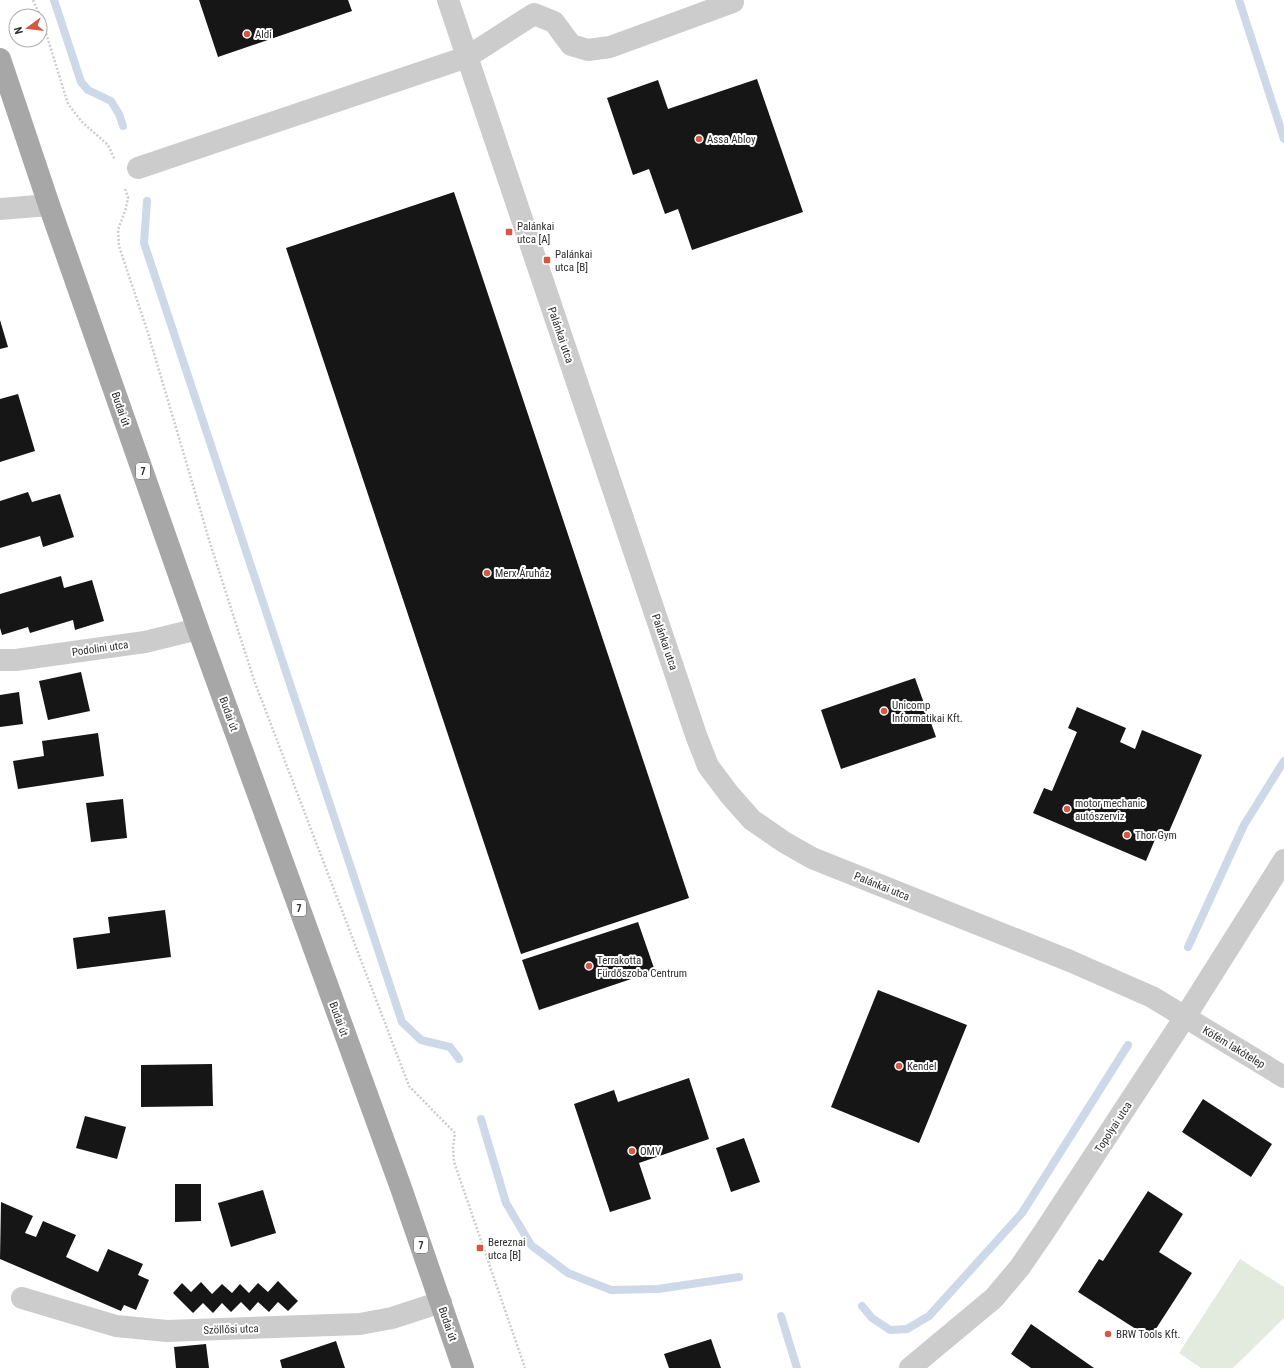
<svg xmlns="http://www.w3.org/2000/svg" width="1284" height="1368" font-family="'Roboto Condensed',sans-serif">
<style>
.green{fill:#e2ebde}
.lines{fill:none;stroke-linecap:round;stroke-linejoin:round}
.stream{stroke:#cdd8e8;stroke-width:8}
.building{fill:#161616}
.path{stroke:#ccc;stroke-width:2.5;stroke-dasharray:2 2;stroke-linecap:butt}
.minor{stroke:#ccc;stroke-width:22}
.major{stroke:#a7a7a7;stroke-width:22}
.poi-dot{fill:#d35944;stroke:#fff;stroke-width:1.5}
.labels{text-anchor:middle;stroke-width:4;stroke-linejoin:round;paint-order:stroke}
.shield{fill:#fff;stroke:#6d6d6d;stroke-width:1}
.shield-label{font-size:10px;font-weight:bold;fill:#2f2f2f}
.poi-label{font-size:11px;fill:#2f2f2f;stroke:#fff;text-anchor:start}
.street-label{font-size:11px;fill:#2f2f2f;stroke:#fff}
</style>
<rect width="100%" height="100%" fill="#fff"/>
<path class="green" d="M1240,1259L1284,1287V1318L1233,1368H1201L1179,1353Z"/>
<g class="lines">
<path class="stream" d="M54,0L81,82L88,90L111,101L119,114L123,126
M1239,0L1284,139
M147,201L144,243L402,1022L421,1040L450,1047L459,1059
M1188,947L1244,825L1284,761
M481,1119L506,1203L531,1245L568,1273L611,1290L658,1289L739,1277
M862,1306L872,1318L890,1330L907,1329L929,1316L1022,1213L1128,1045
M781,1316L797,1368"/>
</g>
<path class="building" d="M199,0H348L352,11L218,57Z
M757,79L803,212L692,250L678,209L665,214L649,169L633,175L607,98L658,80L668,109Z
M454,192L689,898L521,954L286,248Z
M0,320L8,347L0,349Z
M18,394L35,451L0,462V399Z
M28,492L32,502L60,494L74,537L43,547L40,536L0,548V501Z
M61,576L64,588L92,580L104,621L75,630L73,620L30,633L28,627L2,635L0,628V594Z
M81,672L90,711L48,720L39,681Z
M915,678L936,737L841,769L821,710Z
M19,692L23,724L0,727V695Z
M1077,707L1126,728L1120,742L1135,749L1142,730L1202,755L1168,834L1159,830L1146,861L1033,813L1044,788L1052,791L1077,732L1068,728Z
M98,733L104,776L18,789L13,761L44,756L42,741Z
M123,799L127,838L91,842L86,803Z
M165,910L171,957L77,969L73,938L110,933L108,917Z
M638,922L655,971L539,1010L522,960Z
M878,990L967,1025L919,1143L831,1107Z
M212,1064L213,1106L141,1107V1065Z
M689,1078L709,1139L639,1163L651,1199L610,1212L574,1104L614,1090L618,1102Z
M1203,1099L1272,1144L1251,1177L1182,1132Z
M85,1116L126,1127L117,1159L76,1148Z
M744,1138L760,1182L731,1192L716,1148Z
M175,1184H201V1221L175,1222Z
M263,1190L276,1233L231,1247L218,1203Z
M1148,1191L1183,1214L1159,1252L1192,1273L1150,1338L1078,1292L1099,1259L1103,1261Z
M1,1202L33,1216L25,1233L36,1237L43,1221L76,1235L66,1257L98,1272L108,1249L143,1264L138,1275L149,1280L136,1310L124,1305L121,1311L0,1259Z
M278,1281L298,1301L288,1311L278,1302L269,1312L258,1302L250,1311L241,1302L231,1312L222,1303L213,1313L203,1303L193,1313L173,1293L182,1283L191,1292L201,1282L212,1294L222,1284L232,1293L240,1284L249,1293L258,1283L268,1292Z
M1031,1324L1094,1368H1031L1011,1354Z
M711,1339L721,1368H669L664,1354Z
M336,1341L345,1368H282L280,1360Z
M206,1344L209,1368H176L174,1347Z"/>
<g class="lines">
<path class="path" d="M33,0L42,20L68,104L82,122L108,145L115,160
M125,189L128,197L126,208L118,230L119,246L148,333L210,543L254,680L409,1086L455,1133L453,1147L454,1162L525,1368"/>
<path class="minor" d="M448,0L696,735L708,766L729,794L752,820L784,842L812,858L1070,961L1152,997L1284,1077
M138,168L467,57L534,14L554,22L571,45L588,50L610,47L733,2
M0,209L49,205
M0,660H16L145,642L198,629
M22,1298L116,1326L167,1331L360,1324L392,1318L441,1302
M910,1368L994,1298L1020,1267L1044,1232L1185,1017L1284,860"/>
<path class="major" d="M0,59L49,205L198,629L401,1188L463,1368"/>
</g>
<g class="poi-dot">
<circle cx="247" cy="34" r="4"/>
<circle cx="699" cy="139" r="4"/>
<rect x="505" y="228" width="8" height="8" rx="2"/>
<rect x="543" y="256" width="8" height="8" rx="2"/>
<circle cx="487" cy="573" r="4"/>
<circle cx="884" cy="711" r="4"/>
<circle cx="1067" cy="809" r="4"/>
<circle cx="1127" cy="835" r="4"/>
<circle cx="589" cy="966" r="4"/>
<circle cx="899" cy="1066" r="4"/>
<circle cx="632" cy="1151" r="4"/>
<rect x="476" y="1244" width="8" height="8" rx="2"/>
<circle cx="1108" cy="1334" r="4"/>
</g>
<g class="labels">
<g class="shield">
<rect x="136" y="463" width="14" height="16" rx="3"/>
<rect x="292" y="900" width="14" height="16" rx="3"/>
<rect x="414" y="1237" width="14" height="16" rx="3"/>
</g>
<g class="shield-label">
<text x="143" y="475">7</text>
<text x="299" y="912">7</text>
<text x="421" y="1249">7</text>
</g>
<g class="poi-label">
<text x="255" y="38">Aldi</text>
<text x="707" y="143">Assa Abloy</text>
<text x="517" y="230">Palánkai<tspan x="517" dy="13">utca [A]</tspan></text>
<text x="555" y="258">Palánkai<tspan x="555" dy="13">utca [B]</tspan></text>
<text x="495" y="577">Merx Áruház</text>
<text x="892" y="709">Unicomp<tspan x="892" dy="13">Informatikai Kft.</tspan></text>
<text x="1075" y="807">motor mechanic<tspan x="1075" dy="13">autószerviz</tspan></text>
<text x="1135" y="839">Thor Gym</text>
<text x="597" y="964">Terrakotta<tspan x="597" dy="13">Fürdőszoba Centrum</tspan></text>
<text x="907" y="1070">Kendel</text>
<text x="640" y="1155">OMV</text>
<text x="488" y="1246">Bereznai<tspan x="488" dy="13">utca [B]</tspan></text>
<text x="1116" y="1338">BRW Tools Kft.</text>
</g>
<g class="street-label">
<text transform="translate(561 335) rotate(71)" y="4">Palánkai utca</text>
<text transform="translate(121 409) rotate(71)" y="4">Budai út</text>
<text transform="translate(665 642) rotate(71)" y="4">Palánkai utca</text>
<text transform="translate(100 648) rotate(-8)" y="4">Podolini utca</text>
<text transform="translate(229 714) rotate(70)" y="4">Budai út</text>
<text transform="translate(882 886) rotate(22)" y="4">Palánkai utca</text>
<text transform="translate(339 1019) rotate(70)" y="4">Budai út</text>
<text transform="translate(1234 1047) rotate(31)" y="4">Köfém lakótelep</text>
<text transform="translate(1113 1127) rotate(-57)" y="4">Topolyai utca</text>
<text transform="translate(448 1324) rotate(71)" y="4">Budai út</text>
<text transform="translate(231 1329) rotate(-2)" y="4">Szöllősi utca</text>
</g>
</g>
<g transform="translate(28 28) rotate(255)"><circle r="19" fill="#ffffff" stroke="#acacac"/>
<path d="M0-3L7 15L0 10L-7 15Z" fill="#d35944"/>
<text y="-6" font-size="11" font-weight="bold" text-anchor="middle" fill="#2f2f2f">N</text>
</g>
</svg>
